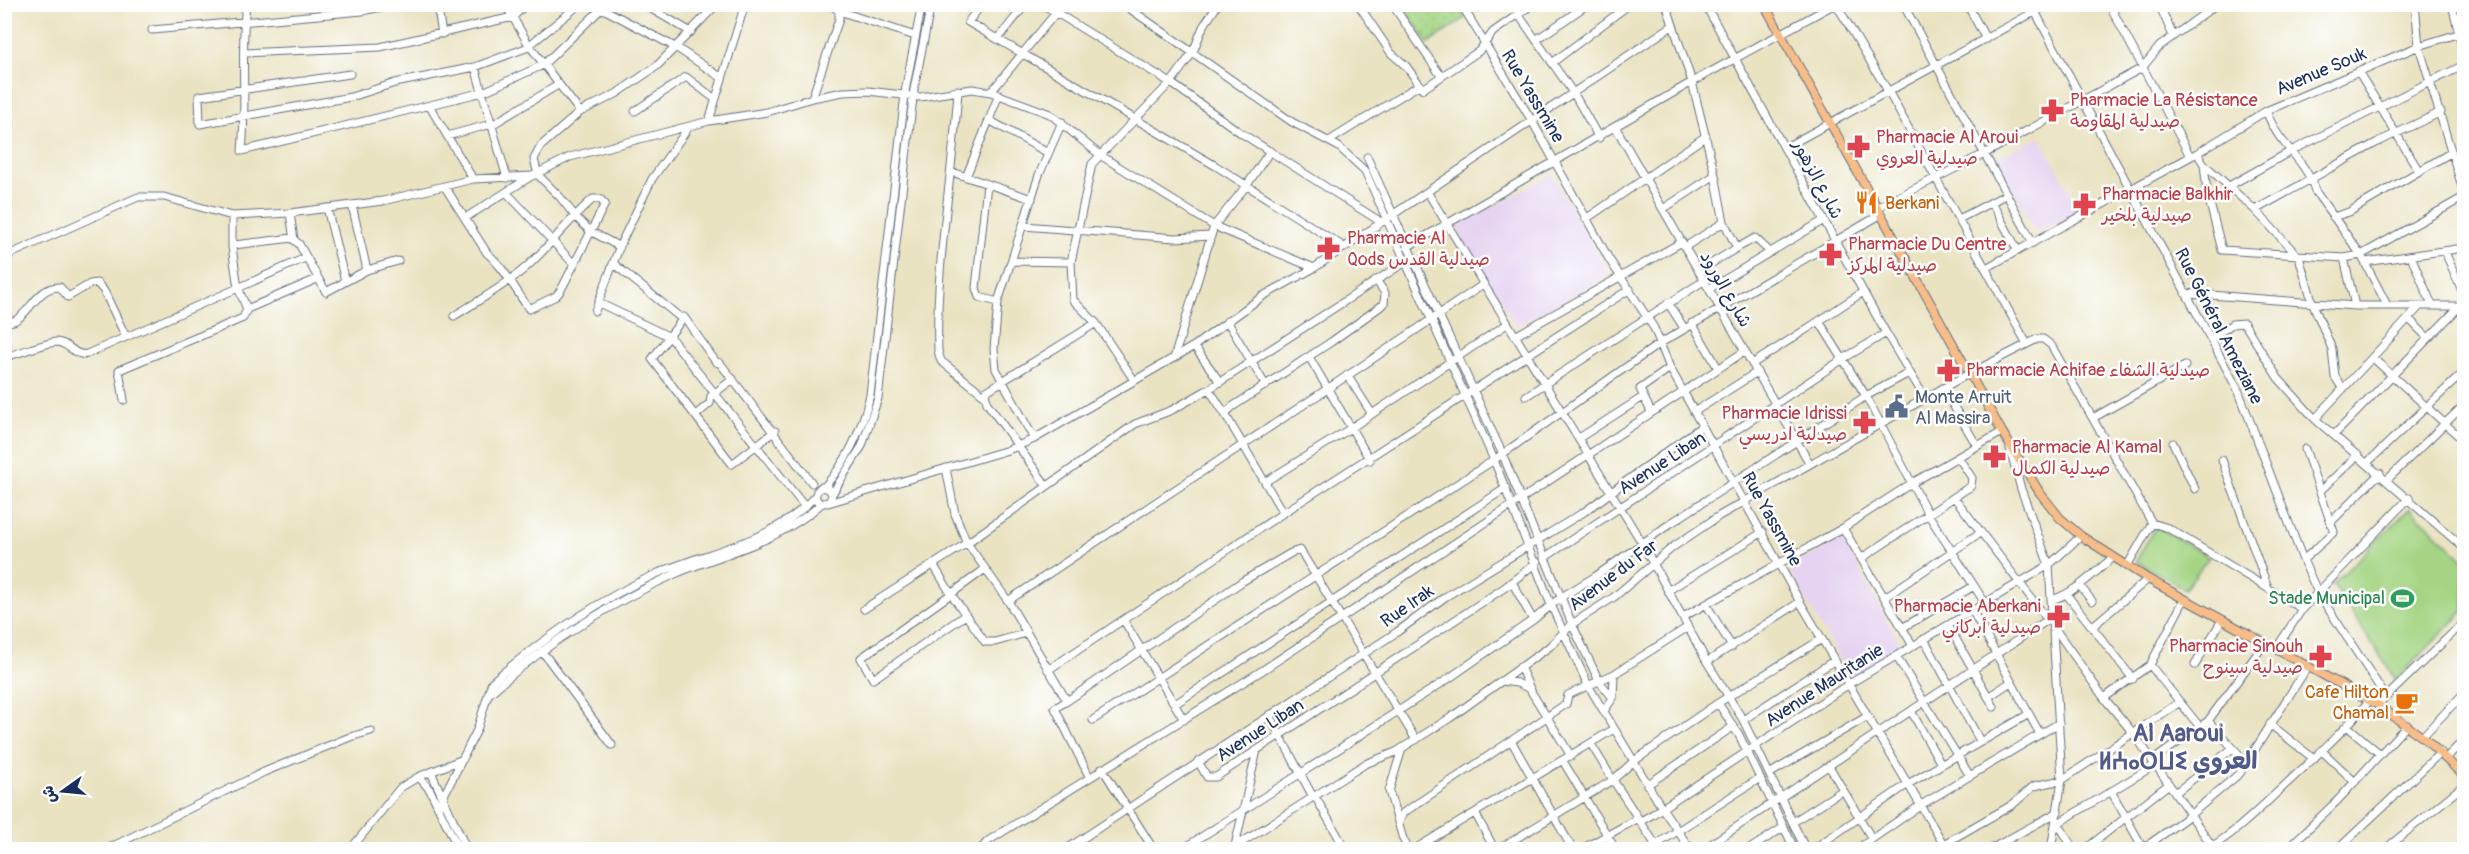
<svg xmlns="http://www.w3.org/2000/svg" width="2469" height="854" font-family="Pangolin,'Playpen Sans Arabic','Noto Sans Tifinagh',sans-serif">
<style>
.built{fill:#e5d3f1}
.grass{fill:url(#grass-dots);stroke:#608271;stroke-width:1.5}
.park{fill:#a5d584;stroke:#608271;stroke-width:1.5}
.lines{fill:none;stroke-linecap:round;stroke-linejoin:round}
.minor-casing{stroke:#636e81;stroke-width:9}
.major-casing{stroke:#636e81;stroke-width:10}
.minor{stroke:#fff;stroke-width:7}
.major{stroke:#f7bd88;stroke-width:8}
.labels{text-anchor:middle;stroke-width:5;stroke-linejoin:round;paint-order:stroke}
.street-label{font-size:18px;fill:#1b2f5e;stroke:#fff}
.health-label{font-size:18px;fill:#be3a42;stroke:#fff;text-anchor:start}
.food-label{font-size:18px;fill:#c56008;stroke:#fff;text-anchor:start}
.service-label{font-size:18px;fill:#4e5e75;stroke:#fff;text-anchor:start}
.leisure-label{font-size:18px;fill:#27864d;stroke:#fff;text-anchor:end}
.district-label{font-size:24px;font-weight:bold;fill:#525a88;stroke:#fff}
</style>
<defs>
<pattern id="grass-dots" width="8" height="8" patternUnits="userSpaceOnUse" patternTransform="scale(1.5)"><rect width="8" height="8" fill="#a5d584"/><path d="M2 2h.1M6 6h.1" fill="none" stroke="#8db774" stroke-width="1.8" stroke-linecap="round"/></pattern>
</defs>
<rect width="100%" height="100%" fill="#fff"/>
<filter id="ink" filterUnits="userSpaceOnUse"><feTurbulence type="fractalNoise" baseFrequency=".0167" numOctaves="2"/><feDisplacementMap in="SourceGraphic" scale="12" xChannelSelector="R" yChannelSelector="G"/><feConvolveMatrix kernelMatrix="1 2 1 2 8 2 1 2 1" color-interpolation-filters="sRGB"/></filter>
<filter id="wash" filterUnits="userSpaceOnUse"><feTurbulence type="fractalNoise" baseFrequency=".008" numOctaves="4" result="noise"/><feDisplacementMap in="SourceGraphic" scale="24" xChannelSelector="R" yChannelSelector="G"/><feGaussianBlur stdDeviation="1.35" result="paint"/><feColorMatrix in="noise" values="0 0 0 0 0 0 0 0 0 0 0 0 0 0 0 0 0 1.4 0 .05"/><feComposite in="paint" operator="in"/></filter>
<g filter="url(#wash)">
<rect width="100%" height="100%" fill="#eae3c2"/>
<path class="built" d="M2040,137L2081,212L2036,232L1995,158Z
M1552,174L1609,275L1516,326L1456,227Z
M1843,539L1903,650L1851,680L1788,568Z"/>
<path class="grass" d="M1403,5H1457L1465,18L1428,44Z"/>
<path class="park" d="M2410,508L2464,560V611L2396,680L2333,584Z
M2156,526L2209,557L2185,589L2136,561Z"/>
</g>
<g filter="url(#ink)">
<g class="lines">
<defs>
<path id="minor" d="M246,4C240,53 247,102 242,151L483,92L543,65L601,9
M437,4L442,34
M505,4L529,45L580,112
M594,4L677,48L722,78
M643,4L691,32
M830,4L839,11L915,36
M982,4L968,22L1216,166L1344,247
M1042,4L1171,83L1241,133L1381,222
M1123,4L1292,122L1339,147L1365,171L1494,460L1551,605L1588,685L1662,808L1691,850
M1358,4L1391,53L1406,66L1423,89L1479,51L1493,32L1533,4
M1392,4L1441,76
M1461,4L1532,121L1609,259L1654,328L1670,368L1800,602L1947,850
M1705,4L1886,333L1925,398
M1836,4L1888,91L2027,344
M1903,4L2033,243
M1967,4L1986,39
M2031,4L2239,392L2303,560L2318,593L2386,697
M2109,4L2190,156
M2159,4L2173,36
M2415,4L2419,46L2464,193
M2452,4L2464,55
M1466,12L1478,4
M1518,14L1574,94L1599,138
M152,30L362,11L395,4
M998,39L1026,4
M1536,40L1588,4
M244,53L380,47L513,17L526,4
M1552,63L1630,4
M475,67L507,178
M2358,71L2419,171
M350,74L199,96L200,124L351,97L395,83L475,67L526,48L580,4
M958,90C953,177 935,263 938,351L941,361L984,395
M991,92L1063,4
M999,94L989,120L1048,153
M812,98L839,19V11
M430,107L473,179
M635,111L686,77L715,99
M2266,111C2270,120 2275,132 2282,140C2295,156 2309,170 2315,191L2361,255L2387,305
M709,121L767,112L812,98L843,92L868,91L920,97L972,89L991,92L1050,114L1100,155L1214,226L1314,268
M1616,128L1810,464
M447,136L495,123L558,85
M1329,141L1419,85
M1784,148L2049,4
M2197,153L2204,164L2255,210L2299,257L2313,304L2332,349L2335,377L2343,389
M1367,157L1502,453L1572,624L1599,681L1613,698
M2204,164L2207,192L2222,250L2344,258L2355,306
M952,172L1032,199
M1715,175L1724,222L1737,248L1755,238L1770,252
M966,177L989,120
M987,184L976,288L979,297L998,302
M2229,186L2293,150L2464,65
M445,187L487,253C504,267 516,291 529,309L556,296L561,290L605,204L600,199H593C568,220 549,248 524,269C503,287 478,301 454,316
M507,193L573,263
M1428,193L1642,543L1707,662L1743,720L1806,850
M1992,203L2018,251
M352,205L367,270
M327,208L345,281
M1876,208L1986,153L2142,68L2160,46L2217,4
M1663,209L1715,175L1692,82L1666,4
M2255,210L2376,143L2441,112
M290,213L294,240L299,244L326,292L367,270L398,261
M2333,217L2349,212L2452,152
M465,218L530,177
M1586,219L1706,136
M1959,219L2007,194
M1024,226L1175,238L1210,236
M234,245L293,238
M620,247L590,231L575,216L560,197L538,175L534,159L541,146L580,112L616,94L657,66L717,4
M1407,247L1692,82L1835,4
M1685,247L1724,222
M2445,252L2464,295
M2411,256L2432,305
M4,257L138,197H164L232,216L290,213L383,201L473,179L532,176L570,157L709,121L745,4
M2344,258L2361,255L2464,197
M1012,261L1071,262
M2365,262L2464,248
M614,264L682,319
M1986,268L2197,153L2266,111L2419,46L2464,32
M1699,271L1737,248
M1709,289L1824,220
M2185,293L2355,306H2464
M599,303L670,337L805,507
M1668,303L1684,328
M247,309L317,279
M595,311L621,243L652,179L689,127
M2409,319L2428,338
M4,321C26,328 34,285 60,287L68,297L90,284L97,283L104,291L126,337
M1227,321L1266,386
M1819,321L1863,292
M1692,323L1718,368
M1515,336L1682,242
M2211,339L2232,324L2244,323L2278,378L2315,419L2464,548
M1194,346L1220,382
M4,357C18,354 45,343 56,342C69,342 74,357 87,354L238,288L232,247V216
M1309,357L1370,460
M1174,358L1214,226L1247,185L1270,151
M2374,359L2464,441
M1752,364L1819,321L1866,396L1928,514L1985,603
M1347,375L1372,414
M1134,380L1096,323L1073,300L1071,262L1092,164L1173,80L1193,52L1203,27L1218,4
M1943,388L1977,446
M1209,389L1225,414
M1526,396L1705,280
M124,400L119,370L243,318L247,309L238,288L305,258
M1651,412L1640,389L1670,368
M1694,412L1757,372
M696,415L710,403L711,396L733,379
M2093,418L2185,366
M2315,419L2420,306
M775,431L732,464L652,359L684,317L716,362L720,363L812,483
M2334,435L2459,307
M1579,438L1643,397
M1034,439L996,369L994,349L998,302L1039,175L1062,122
M2173,443L2195,489
M2010,448L2021,489L2049,565L2062,780L2051,850
M2222,460L2268,588
M2368,462L2464,372
M946,468L955,514L967,543L1008,601L1067,701L1055,708L1089,776
M2387,480L2464,405
M1265,482L1351,428L1507,324
M1046,485L987,403L985,392L1096,323
M824,487C848,461 862,429 870,395L906,86L922,4
M2320,491L2358,455
M832,494L829,489L821,487L817,491L815,498L821,504L830,501L832,494L862,446L878,398L914,89L931,4
M1954,497L2048,620
M828,503L1008,450L1034,439L1194,346L1263,296L1314,268L1672,26
M1283,513L1225,414L1232,407L1331,342L1384,304L1385,293L1376,280
M2331,522L2380,473
M1843,528L1913,646
M1544,558L1843,359L1886,333
M1862,558L1971,486L1972,478L1958,457
M2303,560L2334,532L2305,449
M933,564L951,594L861,658L873,679L964,616
M2127,566L2152,523
M985,569L951,594L985,642H995L1026,633
M1512,582L1533,620
M2080,586L2092,601
M1669,590L1763,532
M2067,595L2133,679
M1885,597L1981,532
M2052,600C2077,592 2093,573 2114,557
M1008,601C1166,494 1327,391 1484,284
M1706,604L1732,647
M864,609L967,543L1135,424L1172,410L1209,389L1413,257
M1972,610L2040,734
M1683,617L1843,528L1912,483L2002,432
M1124,621L1184,720
M1948,625L1994,707
M2053,626L2104,698L2134,734L2215,850
M2093,626L2148,579
M1902,628L1974,586
M1924,639L1980,741
M2276,649L2302,609L2409,498
M542,651L612,745
M1896,656L1970,776
M1707,662L1800,602
M2150,665L2200,727
M2195,665L2222,620
M1520,667L1532,693L1571,756
M1048,670L1283,513L1630,289
M1501,681L1517,683L1530,689
M488,695C544,645 607,605 675,574C726,552 778,543 821,504
M1988,697L2011,682
M2104,698L2150,665L2184,600
M1067,701L1243,581L1291,553L1300,550L1416,740
M1718,703L1739,735L1795,850
M1175,704L1506,488
M2378,705L2464,622
M1604,711L1613,698L1614,674L1688,627
M1911,711L1941,764
M1269,715L1313,797L1316,798L1346,850
M1093,720L1494,460L1659,344L1880,215
M1743,720L1835,660
M2208,721L2247,763
M2270,724L2314,759
M2347,726L2380,754
M2422,737L2464,693
M1512,742L1573,850
M1402,749L1389,791L1403,839L1409,850
M2322,751L2355,782
M2447,757L2464,740
M1198,761L1207,777H1216L1504,588L1537,562
M1563,761L1616,850
M2152,761L2208,721L2265,643
M1829,766L1872,839
M1102,768L1154,850
M431,772L467,850
M1769,774L1868,716
M419,777L430,790L459,850
M1647,785L1734,726
M2111,791L2143,848
M2175,793L2233,748
M438,807L477,730L492,682L499,676C547,636 599,600 656,574C710,550 776,542 815,496
M1475,813L1495,850
M1399,822L1403,813L1566,704L1568,695L1614,674
M1793,822L1843,790
M2058,823L2074,850
M2055,825L2155,765
M1235,846L1257,750
M105,850L264,772L350,737L371,731
M350,850L400,788L418,777L463,759
M980,850L988,841L1263,670L1745,351
M1065,850L1397,632L1445,597L1584,512L1702,426
M1181,850L1445,681L1533,620L1560,598L1596,576L1671,523L1866,396L1909,373
M1230,850L1365,764L1396,752L1450,718L1549,647L1572,624L1614,597L1673,547L1719,516L1959,379L2037,339H2043L2051,345L2152,523L2168,528L2302,609
M1413,850L1614,729
M1497,850L1613,780L1591,744
M1580,850L1637,819L1641,821L1653,814L1849,684L2049,565L2081,536
M1648,850L1760,778
M1659,850L1613,780L1634,761L1718,703L1822,639
M1702,850L2052,617
M1748,850L1784,827
M1812,850L1908,784L2029,714
M1856,850L1921,805L2059,723
M1933,850L2012,805L2034,786L2062,780L2180,702
M1989,850L2058,812
M2084,850L2169,784
M2141,850L2190,815L2240,773L2308,666
M2206,850C2236,833 2259,809 2284,786C2314,758 2343,732 2369,701
M2286,850L2338,800L2407,725
M2337,850L2441,752
M2384,850L2464,785
M2457,850L2464,843"/>
<path id="major" d="M1764,4L2002,432L2040,493L2060,518L2081,536L2148,579L2378,705L2425,739L2464,776"/>
</defs>
<use href="#minor" class="minor-casing"/>
<use href="#major" class="major-casing"/>
<use href="#minor" class="minor"/>
<use href="#major" class="major"/>
</g>
</g>
<defs>
<symbol id="pharmacy-bare" viewBox="-9 -9 18 18"><path d="M-2-6h4v4h4v4h-4v4h-4v-4h-4v-4h4Z" fill="#e0444e" stroke="#fff" stroke-width="2.5" paint-order="stroke"/></symbol>
<symbol id="restaurant-bare" viewBox="-9 -9 18 18"><path d="M-5-6h1v4h1v-4h1v4h1v-4h1v5L-1.5 .5V6h-2V.5L-5-1ZM5-6V6H3V1.5H1.5Q1.5-4 5-6Z" fill="#e8710a" stroke="#fff" stroke-width="2.5" paint-order="stroke"/></symbol>
<symbol id="civic-bare" viewBox="-9 -9 18 18"><path d="M-.6-6.5H3V-4.5H.6V-3L4-1V1h2V6H-6V1h2V-1L-.6-3ZM-1.2 2.5V6h2.4V2.5Z" fill="#5c6f8a" stroke="#fff" stroke-width="2.5" paint-order="stroke"/></symbol>
<symbol id="stadium-bare" viewBox="-9 -9 18 18"><path d="M0-5a6.5 5 0 1 0 0 10a6.5 5 0 1 0 0-10ZM-3.5-1.8h7v3.6h-7Z" fill="#2e9e5b" stroke="#fff" stroke-width="2.5" paint-order="stroke"/></symbol>
<symbol id="cafe-bare" viewBox="-9 -9 18 18"><path d="M-5.5-4.5H6V0H3Q3 3.5 0 3.5H-2.5Q-5.5 3.5-5.5 0ZM3-3.2v2h1.7v-2ZM-6 4.5H4V6H-6Z" fill="#e8710a" stroke="#fff" stroke-width="2.5" paint-order="stroke"/></symbol>
</defs>
<g fill-rule="evenodd">
<use href="#pharmacy-bare" x="2036" y="94" width="33" height="33"/>
<use href="#pharmacy-bare" x="1842" y="130" width="33" height="33"/>
<use href="#restaurant-bare" x="1850" y="186" width="33" height="33"/>
<use href="#pharmacy-bare" x="2068" y="188" width="33" height="33"/>
<use href="#pharmacy-bare" x="1312" y="232" width="33" height="33"/>
<use href="#pharmacy-bare" x="1814" y="238" width="33" height="33"/>
<use href="#pharmacy-bare" x="1932" y="354" width="33" height="33"/>
<use href="#civic-bare" x="1880" y="390" width="33" height="33"/>
<use href="#pharmacy-bare" x="1848" y="406" width="33" height="33"/>
<use href="#pharmacy-bare" x="1978" y="440" width="33" height="33"/>
<use href="#stadium-bare" x="2386" y="582" width="33" height="33"/>
<use href="#pharmacy-bare" x="2042" y="600" width="33" height="33"/>
<use href="#pharmacy-bare" x="2304" y="640" width="33" height="33"/>
<use href="#cafe-bare" x="2390" y="686" width="33" height="33"/>
</g>
<g class="labels">
<g class="street-label">
<text transform="translate(2321 71) rotate(-23)" y="6">Avenue Souk</text>
<text transform="translate(1533 96) rotate(59)" y="6">Rue Yassmine</text>
<text transform="translate(1818 179) rotate(62)" y="6">شارع الزهور</text>
<text transform="translate(1726 289) rotate(60)" y="6">شارع الورود</text>
<text transform="translate(2219 326) rotate(63)" y="6">Rue Général Ameziane</text>
<text transform="translate(1662 463) rotate(-33)" y="6">Avenue Liban</text>
<text transform="translate(1772 519) rotate(61)" y="6">Rue Yassmine</text>
<text transform="translate(1613 575) rotate(-37)" y="6">Avenue du Far</text>
<text transform="translate(1407 606) rotate(-35)" y="6">Rue Irak</text>
<text transform="translate(1824 685) rotate(-33)" y="6">Avenue Mauritanie</text>
<text transform="translate(1260 730) rotate(-33)" y="6">Avenue Liban</text>
</g>
<g class="health-label">
<text x="2070" y="106">Pharmacie La Résistance<tspan x="2070" dy="21">صيدلية المقاومة</tspan></text>
<text x="1876" y="143">Pharmacie Al Aroui<tspan x="1876" dy="21">صيدلية العروي</tspan></text>
<text x="2102" y="200">Pharmacie Balkhir<tspan x="2102" dy="21">صيدلية بلخير</tspan></text>
<text x="1347" y="244">Pharmacie Al<tspan x="1347" dy="21">Qods صيدلية القدس</tspan></text>
<text x="1848" y="250">Pharmacie Du Centre<tspan x="1848" dy="21">صيدلية المركز</tspan></text>
<text x="1966" y="376">Pharmacie Achifae صيدلية الشفاء</text>
<text x="1847" y="419" text-anchor="end">Pharmacie Idrissi<tspan x="1847" dy="21">صيدلية ادريسي</tspan></text>
<text x="2012" y="453">Pharmacie Al Kamal<tspan x="2012" dy="21">صيدلية الكمال</tspan></text>
<text x="2041" y="612" text-anchor="end">Pharmacie Aberkani<tspan x="2041" dy="21">صيدلية أبركاني</tspan></text>
<text x="2303" y="652" text-anchor="end">Pharmacie Sinouh<tspan x="2303" dy="21">صيدلية سينوح</tspan></text>
</g>
<g class="food-label">
<text x="1885" y="209">Berkani</text>
<text x="2389" y="698" text-anchor="end">Cafe Hilton<tspan x="2389" dy="21">Chamal</tspan></text>
</g>
<g class="service-label">
<text x="1915" y="403">Monte Arruit<tspan x="1915" dy="21">Al Massira</tspan></text>
</g>
<g class="leisure-label">
<text x="2385" y="604">Stade Municipal</text>
</g>
<g class="district-label">
<text x="2178" y="741">Al Aaroui<tspan x="2178" dy="28">ⵍⵄⴰⵔⵡⵉ العروي</tspan></text>
</g>
</g>
<rect width="2469" height="854" fill="none" stroke="#fff" stroke-width="24"/>
<g transform="translate(63 791) rotate(255)" stroke="#ffffff" stroke-width="4.5" paint-order="stroke">
<path d="M0-4.5L10 22L0 15L-10 22Z" fill="#1b2f5e"/>
<text y="-9" font-size="16" font-weight="bold" text-anchor="middle" fill="#1b2f5e">ش</text>
</g>
</svg>
